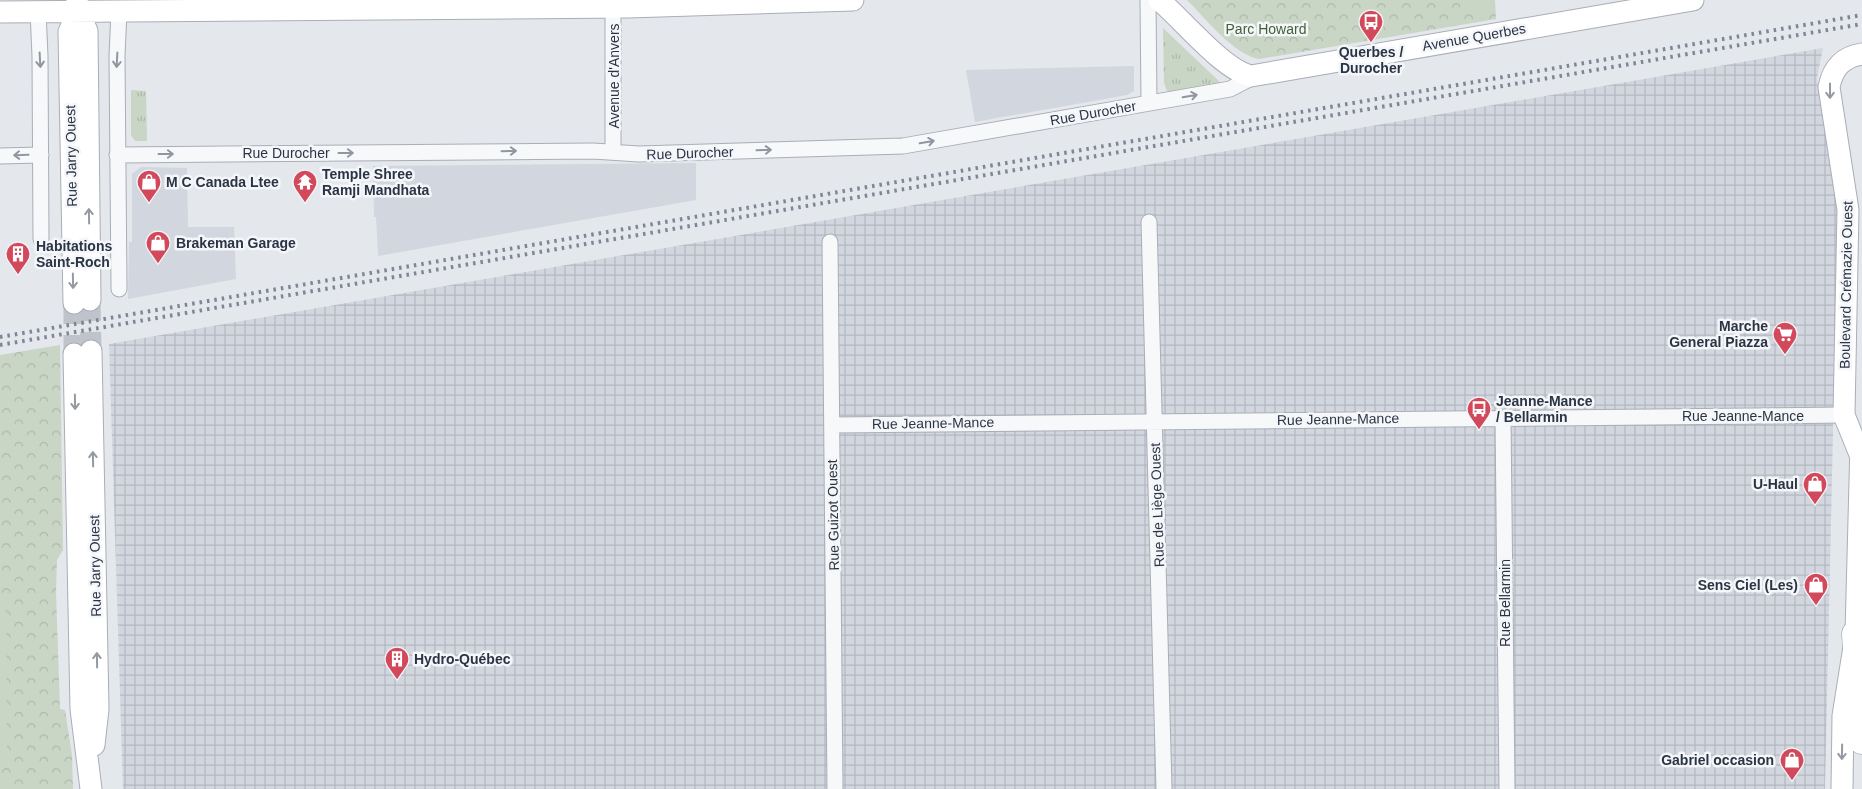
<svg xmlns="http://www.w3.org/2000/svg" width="1862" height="789" font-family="Helvetica,sans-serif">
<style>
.built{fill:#d2d6de}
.industrial{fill:url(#industrial-grid)}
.grass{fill:url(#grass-tufts)}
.park{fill:url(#park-crowns)}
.garden{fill:#c9d6c5}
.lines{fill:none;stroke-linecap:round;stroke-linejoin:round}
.secondary-tunnel{stroke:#bfc3cb;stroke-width:21;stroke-dasharray:21 11;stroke-linecap:butt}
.street-casing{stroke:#a9aeb7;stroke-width:17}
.secondary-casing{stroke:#a9aeb7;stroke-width:23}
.highway-casing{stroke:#8b94a3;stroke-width:29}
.street{stroke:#f7f8fa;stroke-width:15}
.secondary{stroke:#fff;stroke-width:21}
.highway{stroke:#fff;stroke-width:28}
.rail{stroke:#7d8696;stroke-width:4;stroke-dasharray:2.5 5;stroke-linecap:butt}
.oneway{stroke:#9196a0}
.oneway2{stroke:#959aa2}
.labels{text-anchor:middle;stroke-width:5;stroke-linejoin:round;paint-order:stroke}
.park-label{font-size:14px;fill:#3f6138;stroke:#f4f6f9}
.street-label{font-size:14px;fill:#2b3445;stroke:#f4f6f9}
.poi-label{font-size:14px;font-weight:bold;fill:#2b3445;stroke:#f4f6f9;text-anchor:start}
</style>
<defs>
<pattern id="industrial-grid" width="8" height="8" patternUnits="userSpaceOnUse" patternTransform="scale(1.25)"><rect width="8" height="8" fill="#d2d6de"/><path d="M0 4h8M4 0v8" fill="none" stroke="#b4b8c0"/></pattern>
<pattern id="grass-tufts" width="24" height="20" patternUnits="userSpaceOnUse" patternTransform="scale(1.25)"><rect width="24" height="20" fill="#c9d6c5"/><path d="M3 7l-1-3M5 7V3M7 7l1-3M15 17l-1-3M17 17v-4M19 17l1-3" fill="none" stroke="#adb8ab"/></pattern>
<pattern id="park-crowns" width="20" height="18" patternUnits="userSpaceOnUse" patternTransform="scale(1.25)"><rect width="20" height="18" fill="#c9d6c5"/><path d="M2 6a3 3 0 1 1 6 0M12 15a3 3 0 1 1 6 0" fill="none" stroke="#adb8ab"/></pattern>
</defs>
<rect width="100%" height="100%" fill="#e4e7ec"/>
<path class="built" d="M1134,66V91L1127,95L975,122L966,70Z
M696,163V200L378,256L376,217H374L373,166Z
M141,167L187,168L188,227H234L236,279L128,299L129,242H132V174Z"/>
<path class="industrial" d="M1823,48L1817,78L1838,210L1825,789H123L109,344Z"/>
<path class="grass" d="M1163,28L1222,84L1170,92L1167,91L1164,83Z
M131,90L146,91L147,141H135L131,135Z"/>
<path class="park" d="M1187,0H1495L1496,19L1259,59C1234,55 1205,18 1187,0Z
M60,345L63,550L57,560L56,592L60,709L65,710L72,755L73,789H0V355Z"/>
<path class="garden" d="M1460,0H1490V8L1460,10Z
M0,611H6L7,764H0Z"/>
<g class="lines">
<path class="secondary-tunnel" d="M90,300L91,351
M74,303V354"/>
<defs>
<path id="street" d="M613,0V152
M1148,0L1149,103
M38,11L40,56L41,239
M119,11L117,56L119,289
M117,155L593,151L639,154L903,146L1230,89L1255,76
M0,156L41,155
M1149,222L1164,789
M830,242L835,789
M1503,418L1507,789
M832,425L1844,415"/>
<path id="secondary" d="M77,0L78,11L87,31L90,300
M1159,0C1182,19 1223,70 1251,76L1693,0
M0,12L628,7L853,0
M74,303L69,32L78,11
M91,351L98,709L94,745
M74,354L81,709L91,789
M1861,457L1844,415L1848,210L1829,87C1833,68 1842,57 1862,54
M1842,789L1843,716L1856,634L1861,443"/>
<path id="highway" d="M1856,634L1862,740"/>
</defs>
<use href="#street" class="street-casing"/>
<use href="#secondary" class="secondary-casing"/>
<use href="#highway" class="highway-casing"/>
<use href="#street" class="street"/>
<use href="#secondary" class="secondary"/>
<use href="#highway" class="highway"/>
<path class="rail" d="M0,337L1862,15
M0,345L1862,24"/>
</g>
<defs><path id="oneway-shaft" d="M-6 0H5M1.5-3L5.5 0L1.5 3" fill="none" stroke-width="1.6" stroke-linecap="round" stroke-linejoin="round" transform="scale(1.25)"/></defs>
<g class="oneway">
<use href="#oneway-shaft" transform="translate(40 60) rotate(87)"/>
<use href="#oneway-shaft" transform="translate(117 60) rotate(93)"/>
<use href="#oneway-shaft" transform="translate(1190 96) rotate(-10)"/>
<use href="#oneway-shaft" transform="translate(927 142) rotate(-10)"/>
<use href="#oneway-shaft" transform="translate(764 150) rotate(-2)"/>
<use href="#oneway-shaft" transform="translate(509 151) rotate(-1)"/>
<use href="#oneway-shaft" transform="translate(346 153)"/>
<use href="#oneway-shaft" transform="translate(166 154)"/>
<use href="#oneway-shaft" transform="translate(21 155) rotate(178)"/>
</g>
<g class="oneway2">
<use href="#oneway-shaft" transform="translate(1830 91) rotate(90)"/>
<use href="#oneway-shaft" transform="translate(89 216) rotate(-91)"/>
<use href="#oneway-shaft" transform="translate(73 281) rotate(89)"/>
<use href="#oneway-shaft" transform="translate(75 402) rotate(89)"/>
<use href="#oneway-shaft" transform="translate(93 459) rotate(-91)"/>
<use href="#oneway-shaft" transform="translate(97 660) rotate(-91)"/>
<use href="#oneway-shaft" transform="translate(1842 752) rotate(91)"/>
</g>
<defs>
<symbol id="bus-pin" viewBox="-11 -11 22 30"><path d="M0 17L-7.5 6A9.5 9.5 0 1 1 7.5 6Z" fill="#d1495b" stroke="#f4f6f9"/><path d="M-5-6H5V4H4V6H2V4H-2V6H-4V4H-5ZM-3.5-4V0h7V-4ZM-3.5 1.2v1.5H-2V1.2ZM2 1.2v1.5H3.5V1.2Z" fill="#fff"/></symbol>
<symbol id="shop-pin" viewBox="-11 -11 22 30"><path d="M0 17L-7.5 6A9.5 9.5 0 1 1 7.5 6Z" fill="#d1495b" stroke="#f4f6f9"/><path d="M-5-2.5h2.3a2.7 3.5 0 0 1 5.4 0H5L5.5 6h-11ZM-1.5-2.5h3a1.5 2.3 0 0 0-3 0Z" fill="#fff"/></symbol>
<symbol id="temple-pin" viewBox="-11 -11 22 30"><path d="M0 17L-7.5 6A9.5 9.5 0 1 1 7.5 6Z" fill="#d1495b" stroke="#f4f6f9"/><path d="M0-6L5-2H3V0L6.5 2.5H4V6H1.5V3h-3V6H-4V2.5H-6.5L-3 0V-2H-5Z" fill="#fff"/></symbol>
<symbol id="building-pin" viewBox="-11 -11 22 30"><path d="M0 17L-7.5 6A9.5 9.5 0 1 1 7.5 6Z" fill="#d1495b" stroke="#f4f6f9"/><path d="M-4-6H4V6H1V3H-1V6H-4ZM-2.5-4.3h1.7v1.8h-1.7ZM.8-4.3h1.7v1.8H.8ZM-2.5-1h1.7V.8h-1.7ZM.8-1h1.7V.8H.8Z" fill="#fff"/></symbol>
<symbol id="supermarket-pin" viewBox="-11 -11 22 30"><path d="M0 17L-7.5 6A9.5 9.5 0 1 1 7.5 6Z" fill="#d1495b" stroke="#f4f6f9"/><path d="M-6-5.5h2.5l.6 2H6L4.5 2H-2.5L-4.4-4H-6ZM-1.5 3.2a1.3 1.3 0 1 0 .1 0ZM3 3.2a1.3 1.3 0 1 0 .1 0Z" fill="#fff"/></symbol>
</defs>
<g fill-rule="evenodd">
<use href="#bus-pin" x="1357" y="8" width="28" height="38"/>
<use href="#shop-pin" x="135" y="168" width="28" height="38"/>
<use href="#temple-pin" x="291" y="168" width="28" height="38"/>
<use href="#shop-pin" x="144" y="229" width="28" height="38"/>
<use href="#building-pin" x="4" y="240" width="28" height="38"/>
<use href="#supermarket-pin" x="1771" y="320" width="28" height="38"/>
<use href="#bus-pin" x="1465" y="395" width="28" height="38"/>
<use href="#shop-pin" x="1801" y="470" width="28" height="38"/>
<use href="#shop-pin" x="1802" y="571" width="28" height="38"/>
<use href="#building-pin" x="383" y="645" width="28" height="38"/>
<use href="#shop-pin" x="1778" y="746" width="28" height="38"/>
</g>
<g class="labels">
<g class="park-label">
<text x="1266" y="34">Parc Howard</text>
</g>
<g class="street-label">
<text transform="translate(1474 37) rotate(-10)" y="5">Avenue Querbes</text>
<text transform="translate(614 76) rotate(-90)" y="5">Avenue d'Anvers</text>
<text transform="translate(1093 113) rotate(-10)" y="5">Rue Durocher</text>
<text x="286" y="158">Rue Durocher</text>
<text transform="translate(690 153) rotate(-2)" y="5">Rue Durocher</text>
<text transform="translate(71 156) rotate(-91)" y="5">Rue Jarry Ouest</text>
<text transform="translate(1846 285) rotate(-89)" y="5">Boulevard Crémazie Ouest</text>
<text x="1743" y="421">Rue Jeanne-Mance</text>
<text transform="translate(1338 419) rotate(-1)" y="5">Rue Jeanne-Mance</text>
<text transform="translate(933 423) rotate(-1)" y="5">Rue Jeanne-Mance</text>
<text transform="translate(1157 505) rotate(-92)" y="5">Rue de Liège Ouest</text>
<text transform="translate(833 515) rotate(-91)" y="5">Rue Guizot Ouest</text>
<text transform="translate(95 566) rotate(-91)" y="5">Rue Jarry Ouest</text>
<text transform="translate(1505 603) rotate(-90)" y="5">Rue Bellarmin</text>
</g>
<g class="poi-label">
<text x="1371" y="57" text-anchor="middle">Querbes /<tspan x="1371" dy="16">Durocher</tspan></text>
<text x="322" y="179">Temple Shree<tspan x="322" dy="16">Ramji Mandhata</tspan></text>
<text x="166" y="187">M C Canada Ltee</text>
<text x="176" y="248">Brakeman Garage</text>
<text x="36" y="251">Habitations<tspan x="36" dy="16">Saint-Roch</tspan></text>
<text x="1768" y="331" text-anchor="end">Marche<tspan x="1768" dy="16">General Piazza</tspan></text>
<text x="1496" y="406">Jeanne-Mance<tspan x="1496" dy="16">/ Bellarmin</tspan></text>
<text x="1798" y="489" text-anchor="end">U-Haul</text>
<text x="1798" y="590" text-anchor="end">Sens Ciel (Les)</text>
<text x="414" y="664">Hydro-Québec</text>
<text x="1774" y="765" text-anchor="end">Gabriel occasion</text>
</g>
</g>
</svg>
